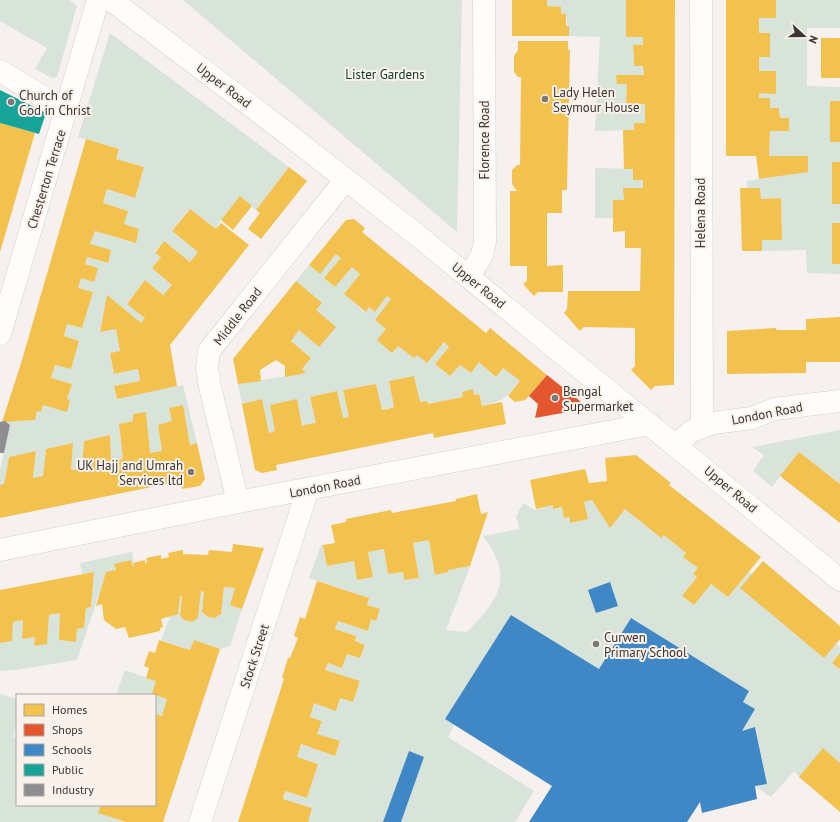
<svg xmlns="http://www.w3.org/2000/svg" width="840" height="822" font-family="'PT Sans',sans-serif">
<style>
.green{fill:#d8e3da}
.homes{fill:#f2c14e}
.shops{fill:#e4572e}
.schools{fill:#3f88c5}
.public{fill:#17a398}
.industry{fill:#8d8d92}
.lines{fill:none;stroke-linecap:round;stroke-linejoin:round}
.minor-casing{stroke:#d2cfcc;stroke-width:23}
.minor{stroke:#fefdfc;stroke-width:22}
.poi-dot{fill:#7a7774;stroke:#f9f1ea;stroke-width:1.5}
.labels{text-anchor:middle;stroke-width:4;stroke-linejoin:round;paint-order:stroke}
.park-label{font-size:13px;fill:#10402b;stroke:#f9f1ea}
.street-label{font-size:13px;fill:#383533;stroke:#f9f1ea}
.poi-label{font-size:13px;fill:#383533;stroke:#f9f1ea;text-anchor:start}
</style>
<rect width="100%" height="100%" fill="#f6f1ee"/>
<path class="green" d="M0,0H69L77,6L57,77L52,78L35,69L47,48L0,21Z
M183,0H462L457,232Z
M547,0H626V37H643V45H634V66H643L644,75H617V84H627L626,104H645V123H634V130L595,131L600,37L569,36L566,14H561V7L547,6Z
M776,0H840V28H807V86L840,87V101H830V141L840,142V162H832V203L840,204V223H832V264H840V274L807,273L806,250L762,251V240H782L781,198L761,199L760,188H747V181L808,171V156H769L770,131H788L789,118H780L779,108H770V98H759V93H776V71H759V18H776Z
M110,33L289,167L256,210L240,197L221,220L216,229L189,209L172,231L198,252L190,262L164,241L155,252L161,257L152,268L172,285L163,295L145,281L127,303L145,318L141,323L107,296L100,332L116,329L120,351L110,353L114,374L138,369L140,381L114,386L117,398L183,385L197,443L190,445L183,405L169,408L172,421L158,425L162,451L150,453L146,412L133,414V421L119,424L123,459L111,461L110,435L84,441L82,467L71,470L73,443L46,449L43,476L33,478L36,451L9,457L4,484L0,485V470L10,425L5,421L35,420L37,411L41,412L43,405L67,411L70,400L67,399L72,384L51,378L55,365L71,369L79,341L64,336L67,324L82,328L92,292L78,288L81,278L98,268L85,264L87,257L107,263L111,251L90,244L95,231L135,243L139,229L124,224L127,211L103,203L107,189L135,198L144,167L116,159L119,149L78,137Z
M595,168L633,169L643,180V188H624V200L613,218H595Z
M336,254L341,258L324,278L335,287L352,267L360,274L344,294L365,312L369,307L375,312L387,296L391,299L386,329L392,353L398,346L414,358L417,355L444,342L449,347L435,364L450,376L460,365L470,373L479,362L496,377L503,368L520,381C506,398 504,401 482,406L479,394L474,395L462,392L463,397L428,404L427,401L420,402L414,376L389,381L394,407L382,410L376,384L343,390L349,417L343,418L337,391L310,397L316,423L302,426L297,400L270,405L275,431L269,433L262,399L242,404L238,384L305,373L302,369L311,358L291,341L299,330L319,347L316,310L321,303L296,281L309,265L319,273Z
M840,430V484L799,452L772,487L753,471L764,455L752,447Z
M592,500L610,527L625,509L661,538L664,535L686,553L683,557L698,568L693,574L697,577L682,596L694,605L711,584L728,597L749,572L840,647V653L832,663L840,669V763L799,777L794,771L771,797L755,786L767,784L756,728L742,731L755,709L743,702L749,691L631,618L599,669L511,615L445,719L454,725L448,737L534,791L515,822H401L424,757L409,752L383,822H308L312,808L283,799L285,791L307,798L318,764L297,757L301,744L335,756L340,742L317,734L322,721L310,717L314,703L336,710L340,698L353,702L360,682L325,670L328,663L342,668L347,654L360,658L365,645L355,641L356,636L335,629L338,621L368,631L371,619L376,621L380,609L367,605L369,598L309,578L321,545H323L327,566L354,561L358,580L373,577L368,552L384,549L388,574L403,572L405,580L419,578L413,543L429,540L436,575L448,572V570L470,566L446,630L467,632C499,599 515,578 483,536L520,529L516,517L523,503L535,510L553,505L554,509L562,507L564,518L570,517V523L587,519L584,502Z
M132,552L134,566L114,565L116,570L106,573L77,660L16,670L0,671V643L12,641L13,622L23,620L22,639L35,637L34,646L47,644L49,615L60,613L59,640L76,642L77,629L84,628L86,608L91,607L94,572L82,574L80,563Z
M224,587L235,588L230,605L242,609L230,646L220,649L194,640L190,650L161,640L170,616L178,614L180,596H182L180,616L184,620L192,622L198,618L201,591L204,592L202,612L208,617L215,618L221,614Z
M125,670L156,681L153,694L167,699L162,716L155,714V695H116Z
M0,694L17,699V720L13,737L17,738V805H101L99,813L126,822H0Z"/>
<path class="homes" d="M512,0H547V6L561,7V14H566V26H569V36H512Z
M626,0H675L674,385L655,386L651,390L631,370L635,366V328L584,327L580,331L564,313L567,309L568,291H640L641,248H625V231L613,232V200H624L623,188H643V180H633V169H624L623,130H634V123H645V104H626L627,84H617L616,75H644L643,66H634V56L633,45H643V37H626Z
M726,0H776V18H759V33H770V57H759V71H776V94L759,93V98H770V108H779L780,118H789V131H770L769,156H808V172L759,179L756,156H726Z
M821,38H840V78H821Z
M518,41H568V50H570L567,190H562V213H547V266L563,265V292H538L534,296L523,284L527,281V266H510V191H517L512,184V170L517,165H520L521,77H518L514,72V56L518,50Z
M830,101H840V142H830Z
M0,123L35,133L0,252Z
M86,139L119,149L116,159L144,167L135,198L107,189L103,203L128,211L124,224L139,229L136,243L95,231L90,244L111,250L108,263L87,257L85,264L98,268L94,282L81,278L78,288L93,292L82,328L67,324L64,336L79,341L71,369L55,365L51,378L72,384L67,399L70,400L67,412L43,405L41,412L37,411L35,420L2,422L22,360Z
M832,162H840V204H832Z
M289,167L307,181L261,239L248,229L260,213L256,210Z
M740,188H760L761,199L781,198L782,240H762V251H742Z
M240,196L252,206L233,230L221,220Z
M190,209L216,229L221,223L249,245L170,345L177,386L117,399L114,386L140,381L138,369L114,374L110,353L120,351L116,329L100,332L107,295L141,323L145,318L127,304L145,280L163,295L172,285L152,268L161,257L155,253L164,241L190,262L198,252L172,231Z
M354,219L365,228L362,232L486,333L490,328L547,375L529,396L525,400L515,402L508,396L520,381L503,368L496,377L479,362L471,373L460,365L450,376L435,364L449,347L444,342L427,363L417,355L414,358L398,346L392,353L377,340L386,329L375,320L391,299L387,296L375,312L369,307L366,312L344,294L360,274L352,267L335,287L324,278L341,258L336,254L320,274L309,265L346,220Z
M832,223H840V264H832Z
M296,281L322,303L316,310L336,327L319,347L299,330L291,341L311,358L302,369L306,373L285,377V366L276,360L260,370L261,381L238,384L233,359Z
M840,317V362H806V373L727,374V331L776,328V330H806V319Z
M414,376L420,402L427,401L428,404L463,397L462,392L473,389L474,395L479,394L482,406L502,402L506,424L434,438L433,433L335,453L276,465L277,470L262,473L255,470L242,404L262,399L269,433L275,431L270,405L297,399L302,426L309,424L316,423L310,397L337,391L343,418L349,417L343,390L376,384L382,410L388,409L394,407L389,381Z
M183,405L190,445L197,443L205,479L200,486L182,489L181,481L0,518V485L4,484L9,457L36,451L33,478L43,476L46,449L73,443L71,470L77,469L82,467L84,441L110,435L111,461L123,459L119,424L133,421V414L146,412L150,453L162,451L158,425L172,421L169,408Z
M799,452L840,484V523L780,476Z
M636,455L671,483L669,485L761,557L728,597L711,584L694,605L682,596L697,577L693,574L698,568L683,557L686,553L664,535L661,538L625,509L610,528L592,500L584,502L588,519L570,523V517L564,518L562,507L553,509V505L536,509L530,480L585,469L589,483L607,481L605,458Z
M477,494L481,514L488,512L470,566L448,570V572L435,575L429,540L413,543L419,578L404,580L403,572L388,574L384,549L368,552L373,577L357,580L354,561L327,566L323,545L335,543L331,525L346,522V519L391,510L392,513L456,501V499Z
M233,544L264,548L242,609L230,605L235,588L224,587L221,614L215,618L208,617L202,612L204,592L201,591L198,618L192,622L184,620L180,616L182,596H180L178,614L161,619L163,627L160,628V631L129,638L125,627L116,629L104,620L102,604L96,606L106,572L116,570L114,564L131,560L132,566H134L133,563L145,560V563L147,562L146,558L161,555V559L169,557L168,553L183,550V554L208,555L209,550L232,552Z
M763,561L840,626V639L824,658L740,588Z
M94,572L91,607L86,608L84,628L77,629L76,642L59,640L60,613L49,615L47,644L34,646L35,637L22,639L23,620L13,622L12,641L0,643V590Z
M317,581L369,598L367,605L380,609L376,621L371,619L368,631L338,621L335,629L356,636L355,641L365,645L360,658L347,654L342,668L328,663L325,670L360,681L353,702L340,698L336,711L314,703L310,717L322,721L317,734L340,741L335,756L301,744L297,757L318,764L307,798L285,791L283,799L312,808L308,822H238L284,679L282,678L288,658H290L298,638L294,636L300,617L305,619Z
M159,640L190,650L194,640L220,649L163,822H126L98,813L101,805H155V714L162,716L167,699L152,694L156,681L146,678L149,668L144,666L149,651L155,653Z
M840,653V669L832,663Z
M823,748L840,763V812L799,777Z"/>
<path class="shops" d="M547,375L580,401L579,410L535,418L538,404L529,396Z"/>
<path class="schools" d="M610,582L618,606L596,613L588,590Z
M511,615L599,669L631,618L749,691L743,702L755,709L742,731L755,727L767,784L755,786L757,799L702,813L700,802L687,822H529L552,786L445,719Z
M409,751L424,757L401,822H383Z"/>
<path class="public" d="M0,90L46,113L39,134L0,123Z"/>
<path class="industry" d="M5,421L10,425L4,453H0V422Z"/>
<g class="lines">
<defs>
<path id="minor" d="M111,0L280,128L417,235L840,580
M701,0L702,426
M0,71L66,111
M469,277L482,255L485,241L484,0
M0,334L98,0
M676,444L692,431L713,423L752,418L774,409L840,401
M238,502L210,387L207,368L209,351L346,179
M0,550L238,502L650,424
M200,822L308,489"/>
</defs>
<use href="#minor" class="minor-casing"/>
<use href="#minor" class="minor"/>
</g>
<g class="poi-dot">
<circle cx="545" cy="99" r="4"/>
<circle cx="11" cy="102" r="4"/>
<circle cx="555" cy="398" r="4"/>
<circle cx="191" cy="472" r="4"/>
<circle cx="596" cy="644" r="4"/>
</g>
<g class="labels">
<g class="park-label">
<text x="385" y="79">Lister Gardens</text>
</g>
<g class="street-label">
<text transform="translate(224 85) rotate(37)" y="5">Upper Road</text>
<text transform="translate(484 140) rotate(-90)" y="5">Florence Road</text>
<text transform="translate(46 179) rotate(-73)" y="5">Chesterton Terrace</text>
<text transform="translate(700 213) rotate(-90)" y="5">Helena Road</text>
<text transform="translate(479 285) rotate(39)" y="5">Upper Road</text>
<text transform="translate(237 316) rotate(-52)" y="5">Middle Road</text>
<text transform="translate(767 413) rotate(-11)" y="5">London Road</text>
<text transform="translate(325 486) rotate(-11)" y="5">London Road</text>
<text transform="translate(731 489) rotate(40)" y="5">Upper Road</text>
<text transform="translate(254 656) rotate(-72)" y="5">Stock Street</text>
</g>
<g class="poi-label">
<text x="553" y="97">Lady Helen<tspan x="553" dy="15">Seymour House</tspan></text>
<text x="19" y="100">Church of<tspan x="19" dy="15">God in Christ</tspan></text>
<text x="563" y="396">Bengal<tspan x="563" dy="15">Supermarket</tspan></text>
<text x="183" y="470" text-anchor="end">UK Hajj and Umrah<tspan x="183" dy="15">Services ltd</tspan></text>
<text x="604" y="642">Curwen<tspan x="604" dy="15">Primary School</tspan></text>
</g>
</g>
<rect x="16" y="694" width="140" height="112" fill="#f9f1ea" stroke="#aca6a1"/>
<rect x="24" y="704" width="20" height="12" fill="#f2c14e" stroke="#aca6a1"/>
<text x="52" y="714" font-size="12" fill="#383533">Homes</text>
<rect x="24" y="724" width="20" height="12" fill="#e4572e" stroke="#aca6a1"/>
<text x="52" y="734" font-size="12" fill="#383533">Shops</text>
<rect x="24" y="744" width="20" height="12" fill="#3f88c5" stroke="#aca6a1"/>
<text x="52" y="754" font-size="12" fill="#383533">Schools</text>
<rect x="24" y="764" width="20" height="12" fill="#17a398" stroke="#aca6a1"/>
<text x="52" y="774" font-size="12" fill="#383533">Public</text>
<rect x="24" y="784" width="20" height="12" fill="#8d8d92" stroke="#aca6a1"/>
<text x="52" y="794" font-size="12" fill="#383533">Industry</text>
<g transform="translate(804 36) rotate(111)" stroke="#f9f1ea" stroke-width="3" paint-order="stroke">
<path d="M0-3L7 15L0 10L-7 15Z" fill="#383533"/>
<text y="-6" font-size="11" font-weight="bold" text-anchor="middle" fill="#383533">N</text>
</g>
</svg>
